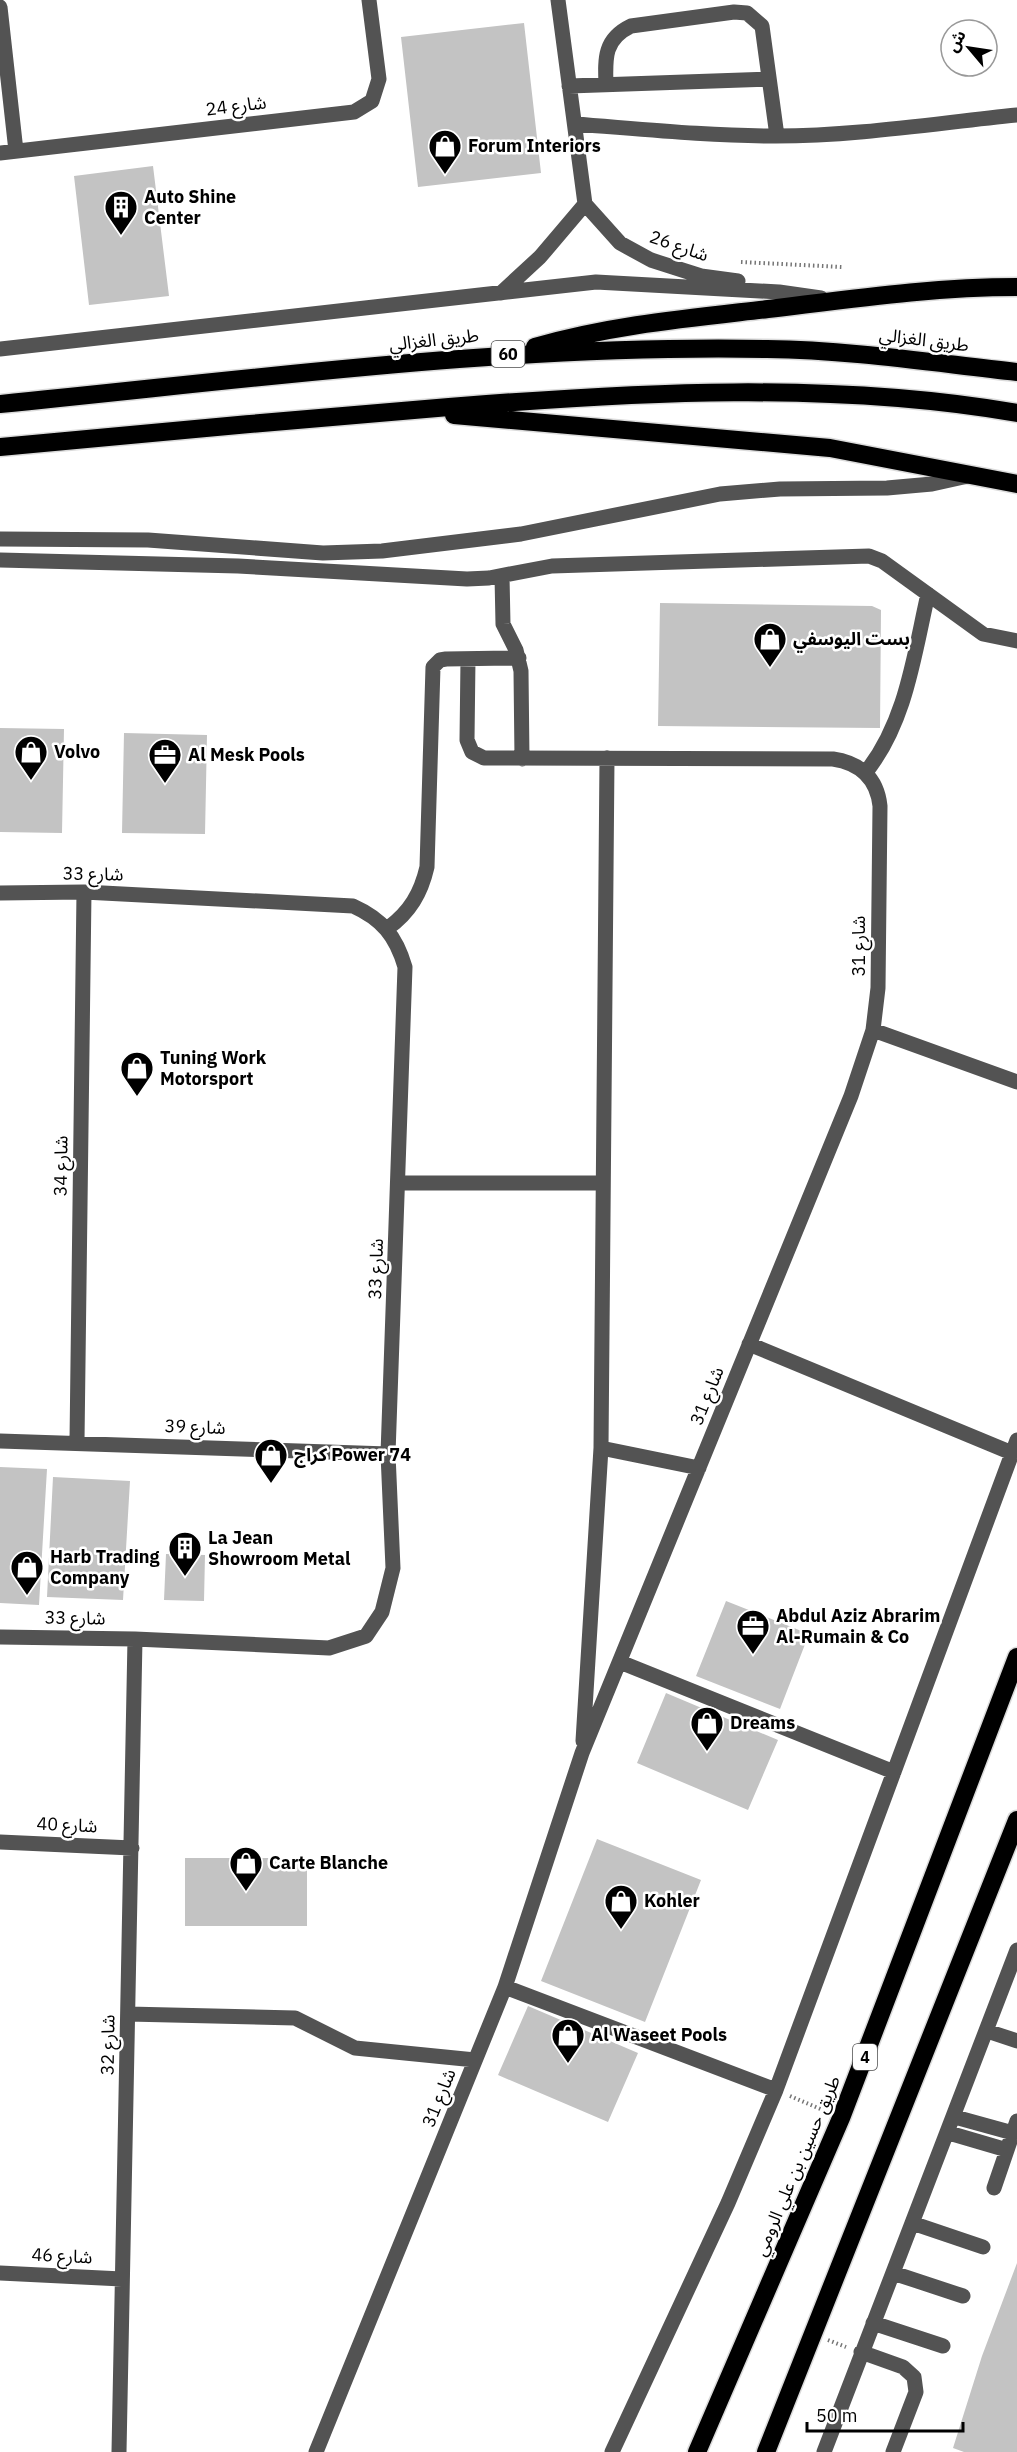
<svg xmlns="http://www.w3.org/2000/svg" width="1017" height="2452" font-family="'IBM Plex Sans','Noto Sans Arabic',sans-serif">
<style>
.building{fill:#c3c3c3}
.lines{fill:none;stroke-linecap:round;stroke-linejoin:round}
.highway-casing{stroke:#dbdbdb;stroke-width:21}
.path{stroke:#757575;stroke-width:4;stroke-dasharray:1.5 3;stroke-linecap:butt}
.minor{stroke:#535353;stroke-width:15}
.highway{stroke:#000;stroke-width:18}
.labels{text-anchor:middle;stroke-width:5;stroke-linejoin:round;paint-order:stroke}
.shield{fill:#fff;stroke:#4c4c4c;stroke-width:1.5}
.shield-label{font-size:16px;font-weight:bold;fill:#000}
.street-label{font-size:18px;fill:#000;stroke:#fff}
.poi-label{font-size:18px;font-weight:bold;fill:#000;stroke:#fff;text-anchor:start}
</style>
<rect width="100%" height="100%" fill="#fff"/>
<path class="building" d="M524,23L541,173L418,187L401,37Z
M153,166L169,296L89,305L74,176Z
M660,603L872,606L881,610L880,728L658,726Z
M0,728L64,729L62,833L0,832Z
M124,733L207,735L205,834L122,833Z
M0,1467L47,1469L39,1605L0,1603Z
M53,1477L130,1481L123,1600L47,1597Z
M166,1554L205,1555L204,1601L164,1600Z
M726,1601L809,1634L780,1709L696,1676Z
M666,1693L778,1740L748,1810L637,1763Z
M597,1839L701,1880L645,2022L541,1981Z
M185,1858H307V1926H185Z
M528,2006L638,2053L608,2122L498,2075Z
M1017,2263V2452H964L953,2448L982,2356Z"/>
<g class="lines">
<defs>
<path id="highway" d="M535,347C611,325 690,318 768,309C851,299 933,287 1017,287
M0,404C255,379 510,344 767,349C851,350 934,363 1017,372
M454,415L830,448L1017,484
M0,447C150,433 299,419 449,407C636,392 832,381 1017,413
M697,2452L841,2118L1017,1657
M766,2452L1017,1820"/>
</defs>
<use href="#highway" class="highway-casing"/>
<path class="path" d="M741,262L842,267
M790,2096L825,2111
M828,2340L846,2347"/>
<path class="minor" d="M558,0L585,204L620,243L651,260L701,276L738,281
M0,7L16,151
M606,85C605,58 604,39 631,26L734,12L747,13L762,26L777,136
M569,86L769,79
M575,124C641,129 708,136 776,136C856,136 937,123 1017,115
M0,153L354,112L372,101L379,79L369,0
M501,293L540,257L585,204
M0,349L596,282L779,292L821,298
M0,539L148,540L323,553L382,551L521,534L720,494L780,489L887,488L932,484L968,476
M0,560L238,566L467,579L489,578L552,566L869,556L882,561L983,634L1017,641
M502,576L503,624L516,650L521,671L522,759
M866,772C906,722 914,655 928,594
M0,893L84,892L353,906C382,919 396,936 405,967L388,1454L393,1568L382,1612L366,1636L329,1648L135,1639L0,1637
M388,928C410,912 421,893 427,867L433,667L440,660L446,659L519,658
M873,1030L1017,1082
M399,1183H603
M749,1344L1012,1453
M0,1441L388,1454
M77,1441L84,892
M601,1448L699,1468
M620,1662L894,1772
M583,1741L601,1448L607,758
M0,1842L132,1848
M505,1987L776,2090
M128,2014L295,2018L355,2048L475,2060
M987,2031L1017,2041
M955,2117L1013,2133
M949,2133L1007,2150
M994,2188L1017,2121
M912,2223L983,2247
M0,2273L122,2279
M893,2273L963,2296
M873,2323L943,2346
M861,2352L903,2367L914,2377L916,2392L893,2452
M119,2452L135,1639
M316,2452L505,1987L582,1753L851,1096L873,1030L878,988L880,806C877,778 860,763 833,759L484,758L472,752L467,740L468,659
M612,2452L728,2203L776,2090L1017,1440
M824,2452L1017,1950"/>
<use href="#highway" class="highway"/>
</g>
<defs>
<symbol id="shop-pin" viewBox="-11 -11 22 30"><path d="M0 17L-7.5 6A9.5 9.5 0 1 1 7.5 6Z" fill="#000" stroke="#fff"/><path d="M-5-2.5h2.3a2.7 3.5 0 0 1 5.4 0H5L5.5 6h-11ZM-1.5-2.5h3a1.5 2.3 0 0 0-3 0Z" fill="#fff"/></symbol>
<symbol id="building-pin" viewBox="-11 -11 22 30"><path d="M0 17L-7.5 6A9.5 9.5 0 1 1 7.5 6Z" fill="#000" stroke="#fff"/><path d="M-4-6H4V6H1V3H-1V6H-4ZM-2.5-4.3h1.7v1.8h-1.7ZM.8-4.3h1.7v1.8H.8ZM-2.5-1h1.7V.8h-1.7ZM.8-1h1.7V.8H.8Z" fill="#fff"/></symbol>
<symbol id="office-pin" viewBox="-11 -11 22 30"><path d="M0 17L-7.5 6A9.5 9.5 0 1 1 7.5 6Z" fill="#000" stroke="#fff"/><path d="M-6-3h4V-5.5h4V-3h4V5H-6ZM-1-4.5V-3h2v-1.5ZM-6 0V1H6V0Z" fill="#fff"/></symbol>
</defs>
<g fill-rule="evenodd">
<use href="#shop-pin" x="426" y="127" width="38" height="52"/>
<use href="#building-pin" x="102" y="188" width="38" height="52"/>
<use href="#shop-pin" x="751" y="620" width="38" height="52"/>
<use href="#shop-pin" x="12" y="733" width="38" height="52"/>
<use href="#office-pin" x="146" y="736" width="38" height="52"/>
<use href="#shop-pin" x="118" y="1049" width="38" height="52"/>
<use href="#shop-pin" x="252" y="1436" width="38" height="52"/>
<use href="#building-pin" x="166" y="1529" width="38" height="52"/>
<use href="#shop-pin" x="8" y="1548" width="38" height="52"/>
<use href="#office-pin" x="734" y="1607" width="38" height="52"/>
<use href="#shop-pin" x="688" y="1704" width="38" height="52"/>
<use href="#shop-pin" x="227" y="1844" width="38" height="52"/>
<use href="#shop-pin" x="602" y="1882" width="38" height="52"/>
<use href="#shop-pin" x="549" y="2016" width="38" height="52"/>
</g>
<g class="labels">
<g class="shield">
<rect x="491.5" y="341" width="33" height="26" rx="4.5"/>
<rect x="853" y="2044" width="24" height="26" rx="4.5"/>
</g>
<g class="shield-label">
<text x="508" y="360">60</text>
<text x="865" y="2063">4</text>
</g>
<g class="street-label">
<text transform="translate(236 106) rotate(-7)" y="6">شارع 24</text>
<text transform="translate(679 246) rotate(19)" y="6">شارع 26</text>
<text transform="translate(434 340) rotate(-6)" y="6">طريق الغزالي</text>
<text transform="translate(924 340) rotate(7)" y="6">طريق الغزالي</text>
<text transform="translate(93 874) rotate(1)" y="6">شارع 33</text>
<text transform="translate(859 946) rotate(-90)" y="6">شارع 31</text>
<text transform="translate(61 1166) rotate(-89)" y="6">شارع 34</text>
<text transform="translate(376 1269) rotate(-88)" y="6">شارع 33</text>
<text transform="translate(707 1396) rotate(-68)" y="6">شارع 31</text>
<text transform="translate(195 1427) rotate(2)" y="6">شارع 39</text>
<text transform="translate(75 1618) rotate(1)" y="6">شارع 33</text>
<text transform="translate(67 1825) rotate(3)" y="6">شارع 40</text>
<text transform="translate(108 2045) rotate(-89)" y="6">32 شارع</text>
<text transform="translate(439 2098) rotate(-68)" y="6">شارع 31</text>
<text transform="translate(797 2166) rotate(-67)" y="6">طريق حسين بن علي الرومي</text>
<text transform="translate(62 2256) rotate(3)" y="6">شارع 46</text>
</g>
<g class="poi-label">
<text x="468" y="152">Forum Interiors</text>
<text x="144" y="203">Auto Shine<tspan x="144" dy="21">Center</tspan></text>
<text x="793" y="645">بست اليوسفي</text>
<text x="54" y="758">Volvo</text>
<text x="188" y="761">Al Mesk Pools</text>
<text x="160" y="1064">Tuning Work<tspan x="160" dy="21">Motorsport</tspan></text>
<text x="294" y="1461">كراج Power 74</text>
<text x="208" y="1544">La Jean<tspan x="208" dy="21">Showroom Metal</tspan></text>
<text x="50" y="1563">Harb Trading<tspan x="50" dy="21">Company</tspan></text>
<text x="776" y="1622">Abdul Aziz Abrarim<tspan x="776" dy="21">Al-Rumain &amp; Co</tspan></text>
<text x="730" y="1729">Dreams</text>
<text x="269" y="1869">Carte Blanche</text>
<text x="644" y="1907">Kohler</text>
<text x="591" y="2041">Al Waseet Pools</text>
</g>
</g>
<g transform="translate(969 48) rotate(299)"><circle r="28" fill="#ffffff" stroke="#999999" stroke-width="1.5"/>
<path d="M0-4.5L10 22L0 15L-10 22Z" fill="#000000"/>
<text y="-9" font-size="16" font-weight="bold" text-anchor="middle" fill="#000000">ش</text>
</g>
<path d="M807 2422v9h156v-9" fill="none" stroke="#000000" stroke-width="3"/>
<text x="816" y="2422" font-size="18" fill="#000000" stroke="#ffffff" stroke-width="4.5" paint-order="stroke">50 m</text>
</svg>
